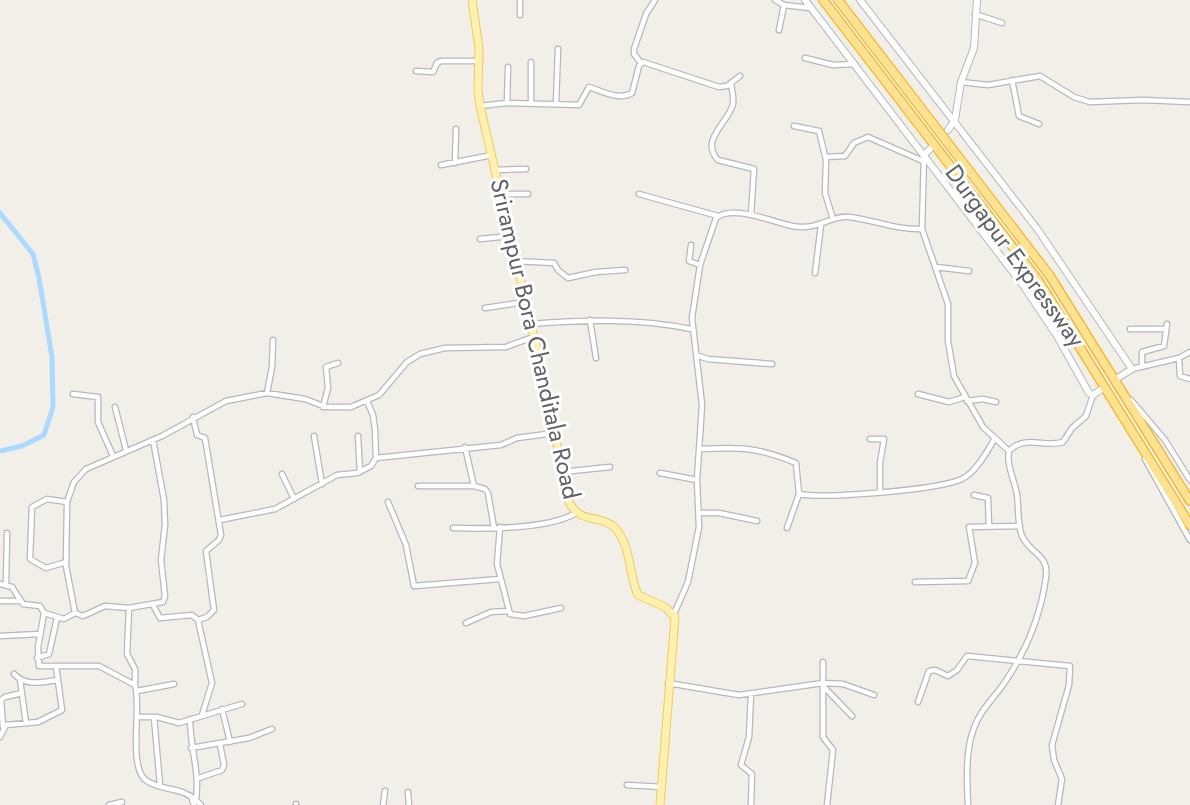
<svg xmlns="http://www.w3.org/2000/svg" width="1190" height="805" font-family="Jost,sans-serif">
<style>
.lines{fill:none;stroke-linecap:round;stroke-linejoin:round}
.canal{stroke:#aadaff;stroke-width:5}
.street-casing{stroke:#b5b8bc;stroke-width:7}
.secondary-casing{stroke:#b6babf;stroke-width:8}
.primary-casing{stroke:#f2c960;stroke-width:9}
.highway-casing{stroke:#f9ab00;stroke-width:10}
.street{stroke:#fff;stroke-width:4.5}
.secondary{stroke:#fff;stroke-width:6}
.primary{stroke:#fff2af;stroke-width:7}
.highway{stroke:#fde293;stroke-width:8}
.labels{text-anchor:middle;stroke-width:6;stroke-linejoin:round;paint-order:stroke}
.street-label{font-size:24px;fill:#5f6368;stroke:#fff}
</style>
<rect width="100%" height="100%" fill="#f1efe8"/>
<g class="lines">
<path class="canal" d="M0,213L33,254L39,278L52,357L53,407L44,435L22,446L0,451"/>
<defs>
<path id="street" d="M520,0V15
M775,0L784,5L810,8
M975,14L1002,23
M779,30L784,5
M805,58L833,65L855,64
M531,62V103
M641,63L634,54V49L646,14L655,0
M416,71L433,72L437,63L441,61H480
M1012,80L1019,116L1039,124
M961,82L988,85L1040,76L1074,97L1090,102L1143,100L1190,102
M731,84C732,90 734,97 733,104C729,122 699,140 718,160L754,169L751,215
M507,103L508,67
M556,104L558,49
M480,106L507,103L579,105L589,87C602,91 619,101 632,93L639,66L643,62L719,87L727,86L740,76
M794,126L819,131L826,160L825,193L833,219
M924,155L922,229L948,304V341L954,376L983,427L1009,451
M826,157L845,156L854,143L868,137L923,161
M455,163L456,129
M441,165L492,155
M496,170L526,169
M501,194H528
M639,194L718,216
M480,239L510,236
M691,245L689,261L700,265
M515,261L554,263L558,270L568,278L596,272L625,270
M936,267L969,271
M815,273L821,225
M485,308L525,302
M590,320L596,358
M530,324C585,320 637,318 691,329
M1130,329H1166
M696,355L708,359L772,364
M1179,358L1180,376L1190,379
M1142,366V352L1164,346L1167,324
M1132,369L1179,358L1190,352
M267,393L272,367L273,340
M73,394L98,397V422L113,456
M918,394L949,402L965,397
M1131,400L1165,440L1190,480
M967,401L983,399L996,402
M115,407L126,450
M323,407L328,388L326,367L338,363
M193,417L197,435L205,438L221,535L219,540L206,551L214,610L207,617L198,620
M314,436L322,484
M358,436L360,472
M870,439H884L880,463V492
M465,447L474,486L485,489L488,493L494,528
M699,449C741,447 757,447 796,463L799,494C826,499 937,490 962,479C976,472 986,453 994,440
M376,458L501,445L517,438L554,433
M1145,459L1190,540
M562,472L610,467
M660,473L697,480
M282,474L294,499
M418,486H474
M974,495L988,498L989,526
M388,502L406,545L414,586L500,579
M699,513H719L757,521
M220,520L275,509L337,475L357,473L371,466L376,458L375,430L373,415L367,401
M500,527L497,564L510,614L524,616L561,608
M453,528C485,529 549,529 576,513
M787,528L799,494
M66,562L46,568L30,559L32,507L47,499L67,502
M915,582L968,581L975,563L969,527L1020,526
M0,584L12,587L23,604L40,606L44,613L64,619L75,613L83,616L105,606L129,608L163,602L165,596L161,560L165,525L164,500L153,440
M6,585L7,533
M0,601H21
M153,605L160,618L192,615L198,620L212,683L202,715
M129,608L127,654L135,669V685
M44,613L38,647L39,666H99L135,685C142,706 127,769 147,781C166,793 181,784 201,805
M75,613L66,566L67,502L74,482L86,469L162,436L226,401L267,393L305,399L326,407H351L379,395L407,362L420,354L445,348L506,347L533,337
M674,614L688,582L699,527L697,480L702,405L692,318L700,265L716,218C733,204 772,222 792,226C819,231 830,215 849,217C874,220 896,230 922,229
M466,623L491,612L508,611
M0,636L40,634
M37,658L49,654L57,618
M823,662V683L843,684L874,695
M14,674C27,687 42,682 58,680
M20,680L26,723
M668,683L739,695L823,683V737L833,750L827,805
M823,686L852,716
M137,691L174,684
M751,694L749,737L741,765L752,774L751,805
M918,702L929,671L935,670L948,676L957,670L967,656L1070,666L1069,685L1052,745L1054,760L1062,779L1058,805
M222,709L230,742
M137,717H157L179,723L242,704
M154,717L160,785
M190,719C190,748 200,772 196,799
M3,727L1,700L5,697L22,693
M0,737L6,725L38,722L62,710L56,666
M191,748L249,738L272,729
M199,778L222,770L224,765L220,744
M627,785L662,787
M408,792L409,805
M191,796L194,805
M109,805L122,802
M296,805V804
M383,805L385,791
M968,805C967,781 965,751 974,728C980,710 995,697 1005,682C1026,651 1041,614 1046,577C1049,554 1030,554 1022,536C1017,524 1019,509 1017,495C1015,481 1006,465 1009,451C1025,434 1045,448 1063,442L1072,428L1086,416L1093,395"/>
<path id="secondary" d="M805,0L1025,288L1057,336L1089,393L1093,395L1105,387
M860,0L1038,230L1132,369L1116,379
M948,130L955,120L961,82L974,48L977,0
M924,155L931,148"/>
<path id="primary" d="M472,0L479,48L478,90L480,106L545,384L568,500C580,526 600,513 615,528C632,547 628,574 638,595L665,607L675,617L660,805"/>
<path id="highway" d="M823,0L1038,280L1190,525
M838,0L1050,276L1190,501"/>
</defs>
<use href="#street" class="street-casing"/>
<use href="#secondary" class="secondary-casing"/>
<use href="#primary" class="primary-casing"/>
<use href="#highway" class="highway-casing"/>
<use href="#street" class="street"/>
<use href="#secondary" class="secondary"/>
<use href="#primary" class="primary"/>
<use href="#highway" class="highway"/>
</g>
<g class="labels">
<g class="street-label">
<text transform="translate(1015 256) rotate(54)" y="8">Durgapur Expressway</text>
<text transform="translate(535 339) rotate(77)" y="8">Srirampur Bora Chanditala Road</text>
</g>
</g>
</svg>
